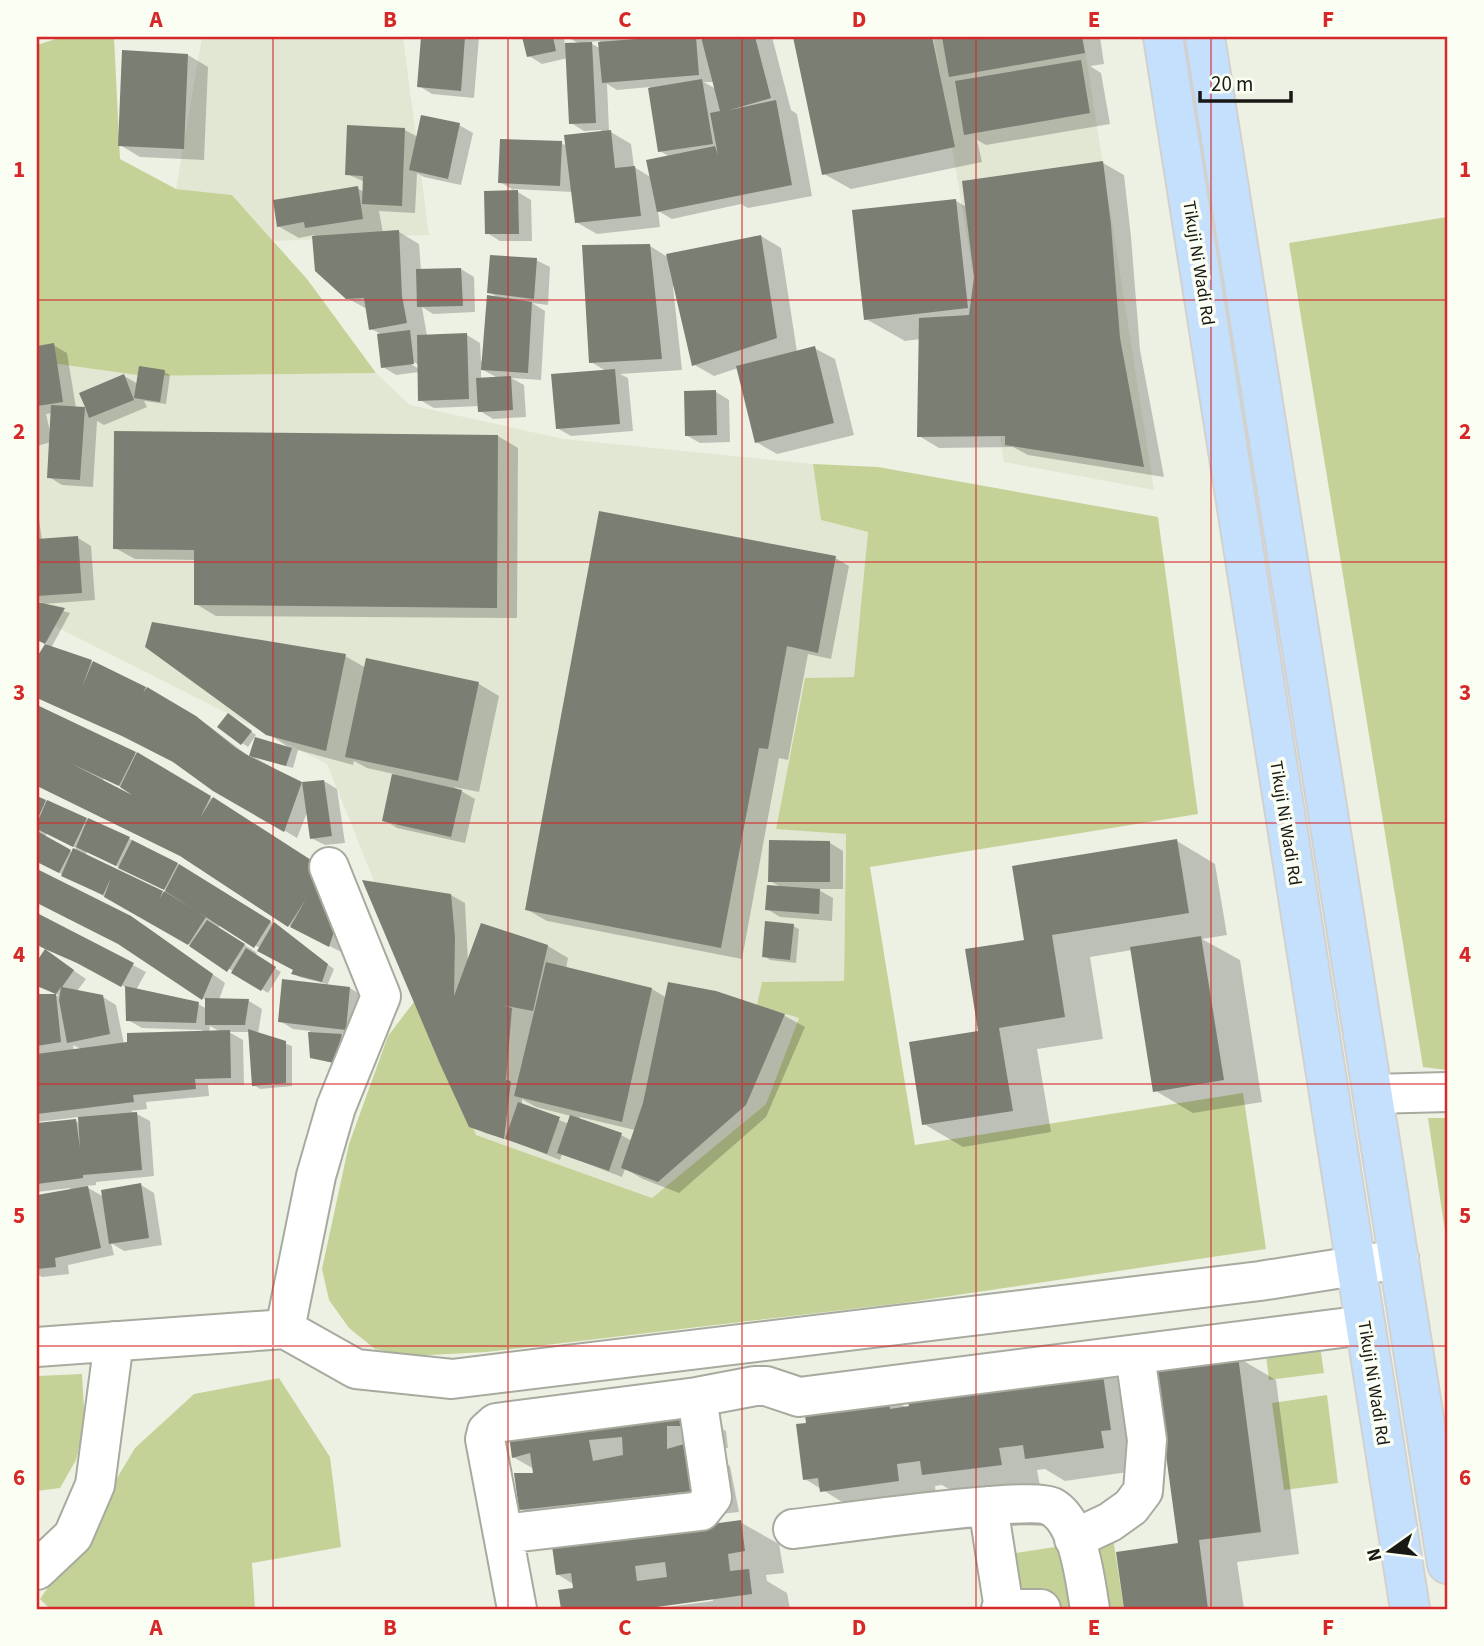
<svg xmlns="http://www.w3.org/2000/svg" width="1484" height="1646" font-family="'Source Sans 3',sans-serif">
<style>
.built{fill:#e2e7d3}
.green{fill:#c4d297}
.shadow{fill:#0003;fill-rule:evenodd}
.building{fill:#7b7e73;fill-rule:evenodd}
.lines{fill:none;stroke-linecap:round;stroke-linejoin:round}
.minor-casing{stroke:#a7aa9e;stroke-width:42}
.major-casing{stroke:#d1d1d0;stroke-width:42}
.minor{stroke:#fff;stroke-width:38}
.major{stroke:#c4e0fd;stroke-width:38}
.grid{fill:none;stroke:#d62828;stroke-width:2;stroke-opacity:0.55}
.labels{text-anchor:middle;stroke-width:7;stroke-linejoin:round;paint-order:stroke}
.street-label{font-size:18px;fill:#181915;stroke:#fbfef2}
.neatline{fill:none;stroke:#d62828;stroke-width:2.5}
.grid-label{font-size:23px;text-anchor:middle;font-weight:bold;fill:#d62828}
</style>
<rect width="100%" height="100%" fill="#edf1e4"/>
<path class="built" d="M202,37H403L429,235L273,241L232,195L176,189Z
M934,37H1083L1154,490L1004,462Z
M37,361L144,376L376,373L410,405L564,439L813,464L821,520L868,532L854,677L805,678L776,828L846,834L844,981L799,1018L766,1104L652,1198L476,1135L327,764L37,617Z"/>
<path class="green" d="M62,37H114L120,159L176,189L232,195L307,279L376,373L144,376L37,361V45Z
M1447,217V1070L1423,1067L1289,243Z
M813,464L878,467L1158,517L1198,814L870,867L915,1145L1243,1093L1266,1249L903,1303L486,1352L410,1356L375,1349L349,1328L329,1300L322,1269L349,1144L388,1036L420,994L476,1135L652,1198L766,1104L799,1018L757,1005L762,982L844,981L846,834L776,829L805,678L854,677L868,532L821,520Z
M1428,1118H1447V1244Z
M1318,1332L1324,1373L1269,1380L1264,1339Z
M82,1374L85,1425L76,1460L60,1488L37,1491V1376Z
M279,1378L330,1457L341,1547L252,1563L255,1609H50L40,1599L74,1550L135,1448L194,1394Z
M1327,1395L1338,1483L1284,1490L1272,1403Z
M1113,1538L1124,1609H1018L1009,1554Z"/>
<path class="shadow" d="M422,37H479L474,98L432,94L419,86Z
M524,37H564L565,45L580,44L567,37H697L703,41L702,37H772L791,110L797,114L812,196L748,208L741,204L672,219L658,211L660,227L597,234L576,222L573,192L513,189L531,200L532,241H500L487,233L517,192L500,182L561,143L567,146L601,133V130L584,131L571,123L568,58L542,64L529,56ZM600,41L601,49L589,42ZM704,82H714L716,89ZM607,84L617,90L650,87L660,151L670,157L652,178L634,167L631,144L609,131Z
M795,37H1100L1104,64L1090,66L1101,73L1110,124L986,145L977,140L982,162L851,189L824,174Z
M188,55L208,67L204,160L140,157L120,145Z
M459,125L473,133L461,185L424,177L417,173L415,213L379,211L383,233L399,232L419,244L421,271L461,269L474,277L475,312L433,314L422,307L427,336L467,335L480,343L481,361H483L500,299L489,292L536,260L550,267L548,305L532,303L545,311L541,380L511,378L524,385L526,417L493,419L480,411V406L434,408L420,400L419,372L396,375L383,367L379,333L371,329L367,309L347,298L317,271L314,235L299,238L278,226L357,188L364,192L365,182L347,174L405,130L418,137ZM407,358L419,365V369L406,361ZM481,369L498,378L481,379Z
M1103,163L1124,175L1131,237L1140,350L1164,477L1028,455L1013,447L939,448L919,436L921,339L905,341L866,319L956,201L967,207Z
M761,236L781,248L797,352L814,348L835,359L854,435L777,454L756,442L738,368L714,376L693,364L676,287H673L682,370L620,374L628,378L633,431L571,436L557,428L606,371L591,362L650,246L669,258Z
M53,345L67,353L76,408L87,409L124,376L138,384L164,372L170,375L166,404L144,401L147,407L104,425L97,421L93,487L62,485L49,477L51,442L37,446V348ZM52,413L50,432L46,414Z
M716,392L729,400L730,442L700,443L686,435Z
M498,436L518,448L517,618L216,616L196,604V560L135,559L115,548Z
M37,506L42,540L78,538L91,546L95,600L44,604L37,600Z
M835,558L849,566L831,659L808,654L788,760L779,758L742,959L547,921L526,909Z
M37,604L70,613L51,648L94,663L146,689L209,726L251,758L256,739L291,749L267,733L345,656L366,668L367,660L479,684L499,696L479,792L454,787L475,799L465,843L397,828L384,820L394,774L367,768L354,761L353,765L298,750L293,768L254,757L302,784L324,781L337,789L345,843L325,845L311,838L308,810L297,838L214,789L178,764L138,743L37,698V660L47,644L37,638Z
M37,706L162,767L337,878L353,922L343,953L289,925L188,859L37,785ZM104,778L129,791L146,801L119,790L103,781Z
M234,719L256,735L248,747L242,743Z
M37,797L130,839L178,864L285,931V933L334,969L327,986L350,988L363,996L359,1036L340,1034L348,1039L340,1065L312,1057L310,1031L293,1029L280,1021L327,984L299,977L294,973L295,970L221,924L218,928L257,953L255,956L281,972L268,993L155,923L37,861ZM47,833L76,848L73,853L45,838ZM87,852L92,854L166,890L164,894L85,856Z
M1177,841L1215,864L1227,935L1202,939L1240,960L1262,1102L1193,1113L1154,1090L1132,950L1090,957L1103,1039L1037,1049L1051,1132L963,1147L924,1124L980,1032L1026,941Z
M830,843L843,851V889H817L833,898L832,921L780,917L767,909L781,887L770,881Z
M37,871L145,926L225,983L219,1000L249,1001L262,1009L258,1034L292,1046V1086L260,1089L254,1085L250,1032H229L243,1040L244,1085H208L209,1096L146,1102L147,1109L131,1111L150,1121L154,1176L96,1182V1185L85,1186L104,1197L141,1185L154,1193L162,1245L124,1251L111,1243L114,1255L68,1265L69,1274L42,1277L37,1274V1197L70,1191V1188L37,1192V1126L76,1121L80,1124L79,1117L37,1122V995L60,996L37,986V956L40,958L45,951L86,979L77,991L103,997L116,1005L124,1044L202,1033V1030L142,1028L128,1020L127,988L37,943V914L146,972L136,990L198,1004L207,1009V1001L123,945L37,902ZM210,1026L221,1032L209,1033ZM73,1045L83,1050L74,1051Z
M451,895L465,903L468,962L548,946L568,958L566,969L652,989L667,998L716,993L785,1016L805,1027L766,1117L679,1193L643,1179L625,1169L622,1177L562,1154L560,1160L518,1143L485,1133L471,1125L442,1063ZM522,1099L536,1107L571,1116L569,1124L522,1105ZM580,1117L635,1130L632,1141L621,1135L579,1120Z
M793,926L799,929L796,963L770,960L764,956Z
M1237,1357L1276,1380L1299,1554L1237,1562L1244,1609H1125L1118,1553L1179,1545Z
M1092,1364L1131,1386L1142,1470L1065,1481L1045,1469L1037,1470L1040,1486L963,1497L942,1485L935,1486L937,1502L860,1513L805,1479L808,1424L887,1396L907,1408L990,1380L1010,1391H1013L1010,1375Z
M687,1409L726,1431L728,1448L706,1447V1452L730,1466L739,1512L559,1531L521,1509L535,1475L534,1469L513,1457Z
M740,1522L779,1544L784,1573L766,1575L767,1581L787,1593L790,1609H652L713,1601V1597L626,1609H563L560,1591L575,1589L573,1584L557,1574Z"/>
<path class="building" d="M421,37H465L461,91L417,87Z
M522,37H553L556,51L527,57Z
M661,37H696L699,75L602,83L598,42Z
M701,37H755L771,98L730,110L776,100L792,185L657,212L646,160L715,146L718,155L710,113L720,111Z
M793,37H932L955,147L822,175Z
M942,37H1082L1085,53L949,77Z
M592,42L596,123L569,124L565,43Z
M122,50L188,54L184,149L118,146Z
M1081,60L1090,113L964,135L955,81Z
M702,79L713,144L658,152L648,88Z
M421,115L460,123L448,179L409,170Z
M347,125L405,128L402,206L362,204L363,176L345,175Z
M611,130L615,168L635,166L641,216L575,223L564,135Z
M500,139L562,141L560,186L498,183Z
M1103,161L1111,225L1120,338L1144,467L1005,445V436L917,437L919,318L969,315L974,277L962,181Z
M358,186L363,219L305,228L304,222L277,227L273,200Z
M518,190L519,234H485L484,191Z
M956,199L968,308L864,320L852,210Z
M399,230L402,296L407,323L369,330L364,298L346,299L315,271L312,236Z
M761,235L777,338L692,366L666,254Z
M650,244L662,359L589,363L582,245Z
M490,255L537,258L534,299L487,293Z
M461,268L463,306L417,307L416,269Z
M487,295L532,302L528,373L481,370Z
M410,330L414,364L381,368L377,334Z
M467,333L469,399L418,401L417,335Z
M54,343L63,402L37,406V346Z
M815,346L834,423L755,443L736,366Z
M139,366L165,370L160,402L134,398Z
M615,369L620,424L556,429L551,374Z
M124,374L134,400L89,418L85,407L80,480L47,478L51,405L85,407L79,393Z
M511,376L513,410L478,412L476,378Z
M716,390L717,435L685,436L684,391Z
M114,431L498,435L497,608L194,605V550L113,549Z
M599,511L836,556L818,653L787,646L768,749L759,748L721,948L525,910Z
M78,536L82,593L37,596V539Z
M37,602L65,608L45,644L37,640Z
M152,622L346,654L326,751L266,735L145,647Z
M45,644L92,660L82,687L93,661L146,687L143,694L147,687L196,716L236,748L249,756L255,737L292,748L286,766L249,756L302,782L284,832L213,791L173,762L122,736L37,698V657Z
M366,658L479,682L458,781L345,757Z
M37,705L136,752L119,786L72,764L132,795L120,787L137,752L211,796L200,818L213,797L325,869L315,885L340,913L329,947L290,927L306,899L288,927L180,856L37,786Z
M228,713L252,731L241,745L217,727Z
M392,774L462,790L451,837L382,821Z
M324,780L332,836L310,839L302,782Z
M37,796L46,800L37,820Z
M47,800L87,818L73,847L37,829V823Z
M88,818L130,837L116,866L76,847Z
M37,831L71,850L59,873L37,862Z
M1177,839L1189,913L1052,935L1065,1017L999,1028L1013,1111L922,1125L909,1042L978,1031L965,949L1024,940L1012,866Z
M132,840L178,863L164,890L118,868Z
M769,840L830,841V882H768Z
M73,848L163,891L159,900L164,891L206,917L188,945L104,897L111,878L103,895L61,876Z
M179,864L271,921L254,948L165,891Z
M37,869L131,916L213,974L202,1000L118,944L37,903Z
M362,880L451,894L455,937L454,996L481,923L548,945L533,1011L501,1005L512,1008L506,1080L511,1081L504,1139L469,1127L440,1064Z
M767,885L820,889L819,914L765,910Z
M37,913L134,963L121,987L77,963L45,949L74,970L62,987L103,995L110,1034L67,1043L59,1000L61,987L56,994L61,1042L37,1046V994H56L37,986V961L45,949L37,945Z
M207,920L245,944L227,972L189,946Z
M765,921L794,924L790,960L762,957Z
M274,922L328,964L322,982L291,974L293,970L257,951Z
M1201,936L1224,1080L1153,1092L1130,947Z
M246,948L276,967L261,991L231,973Z
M546,962L652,988L622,1122L514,1096Z
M282,979L350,987L346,1030L278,1022Z
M668,982L716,991L785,1014L746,1105L658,1182L621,1168L643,1103Z
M125,986L199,1002L196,1023L126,1021Z
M205,998L249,999L245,1025H205Z
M248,1029L286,1041V1083L252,1086Z
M230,1030L231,1078L195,1079L196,1089L133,1095L134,1102L37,1114V1054L127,1042V1033Z
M308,1032L342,1034L334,1063L310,1058Z
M518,1102L560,1117L547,1154L505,1139Z
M137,1112L142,1170L83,1175V1178L37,1184V1123L76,1119L80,1148L78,1117Z
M570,1115L622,1133L609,1171L557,1153Z
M141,1183L149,1238L109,1244L101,1190Z
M88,1186L101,1248L55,1258L56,1267L37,1269V1195Z
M1238,1356L1261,1532L1199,1540L1208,1609H1124L1116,1552L1178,1543L1154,1367Z
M1103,1375L1111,1430L1101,1431L1104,1448L1025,1459L1023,1445L999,1448L1002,1465L922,1475L920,1461L897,1464L899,1481L820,1492L818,1478L803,1480L796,1424L806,1423L804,1407L888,1394L890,1409L909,1406L906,1390L990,1378L992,1393Z
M687,1407L690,1426H667V1449L691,1442L702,1490L519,1510L514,1473H533L530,1453L512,1458L509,1435ZM622,1437L623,1455L593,1461L589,1440Z
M741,1520L745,1551L728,1554L730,1571L749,1569L752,1594L642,1609H561L558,1590L573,1588L571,1573L556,1575L552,1546ZM665,1562L667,1577L637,1581L635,1566Z"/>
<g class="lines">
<defs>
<path id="minor" d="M1373,1094L1447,1092
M285,1329L316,1176L336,1107L381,996L329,867
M37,1347L285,1329L356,1369L452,1379L1260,1281L1399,1259
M988,1506L1004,1609
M793,1529C830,1525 1031,1495 1052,1507C1080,1523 1085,1581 1090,1609
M503,1534L701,1511L712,1497L697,1397
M1074,1539L1110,1522L1131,1507L1143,1491L1147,1440L1135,1355
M37,1570L73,1536L95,1485L114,1341
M517,1609L485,1439L487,1431L496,1423L697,1397L755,1386H766L799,1397L1365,1325
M1001,1609H1041"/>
<path id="major" d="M1163,37L1410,1609
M1205,37L1447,1564"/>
</defs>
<use href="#minor" class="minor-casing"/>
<use href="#major" class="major-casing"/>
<use href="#minor" class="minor"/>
<use href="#major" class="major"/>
</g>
<path class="grid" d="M273,37V1609M508,37V1609M742,37V1609M976,37V1609M1211,37V1609M37,300H1447M37,562H1447M37,823H1447M37,1084H1447M37,1346H1447"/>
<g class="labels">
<g class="street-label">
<text transform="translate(1199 263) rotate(81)" y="6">Tikuji Ni Wadi Rd</text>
<text transform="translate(1286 823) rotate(81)" y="6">Tikuji Ni Wadi Rd</text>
<text transform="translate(1374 1383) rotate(81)" y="6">Tikuji Ni Wadi Rd</text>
</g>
</g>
<rect width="1484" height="1646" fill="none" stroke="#fbfef2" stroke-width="77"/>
<g transform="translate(1390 1551) rotate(256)" stroke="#fbfef2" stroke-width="5" paint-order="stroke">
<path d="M0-5L12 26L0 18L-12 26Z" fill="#181915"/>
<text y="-10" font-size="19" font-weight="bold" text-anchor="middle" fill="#181915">N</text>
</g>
<path d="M1200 91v10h91v-10" fill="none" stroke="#181915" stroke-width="3.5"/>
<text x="1211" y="91" font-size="21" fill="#181915" stroke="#fbfef2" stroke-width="5" paint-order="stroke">20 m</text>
<rect x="38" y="38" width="1408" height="1570" class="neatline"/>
<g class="grid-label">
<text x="156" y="27">A</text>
<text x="390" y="27">B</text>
<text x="625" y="27">C</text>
<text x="859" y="27">D</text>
<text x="1094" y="27">E</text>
<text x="1328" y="27">F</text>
<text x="19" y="177">1</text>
<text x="1465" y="177">1</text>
<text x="19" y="439">2</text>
<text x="1465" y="439">2</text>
<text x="19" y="700">3</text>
<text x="1465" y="700">3</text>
<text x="19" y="962">4</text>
<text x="1465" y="962">4</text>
<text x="19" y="1223">5</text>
<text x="1465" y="1223">5</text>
<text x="19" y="1485">6</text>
<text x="1465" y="1485">6</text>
<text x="156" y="1635">A</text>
<text x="390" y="1635">B</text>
<text x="625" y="1635">C</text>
<text x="859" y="1635">D</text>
<text x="1094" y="1635">E</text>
<text x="1328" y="1635">F</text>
</g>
</svg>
